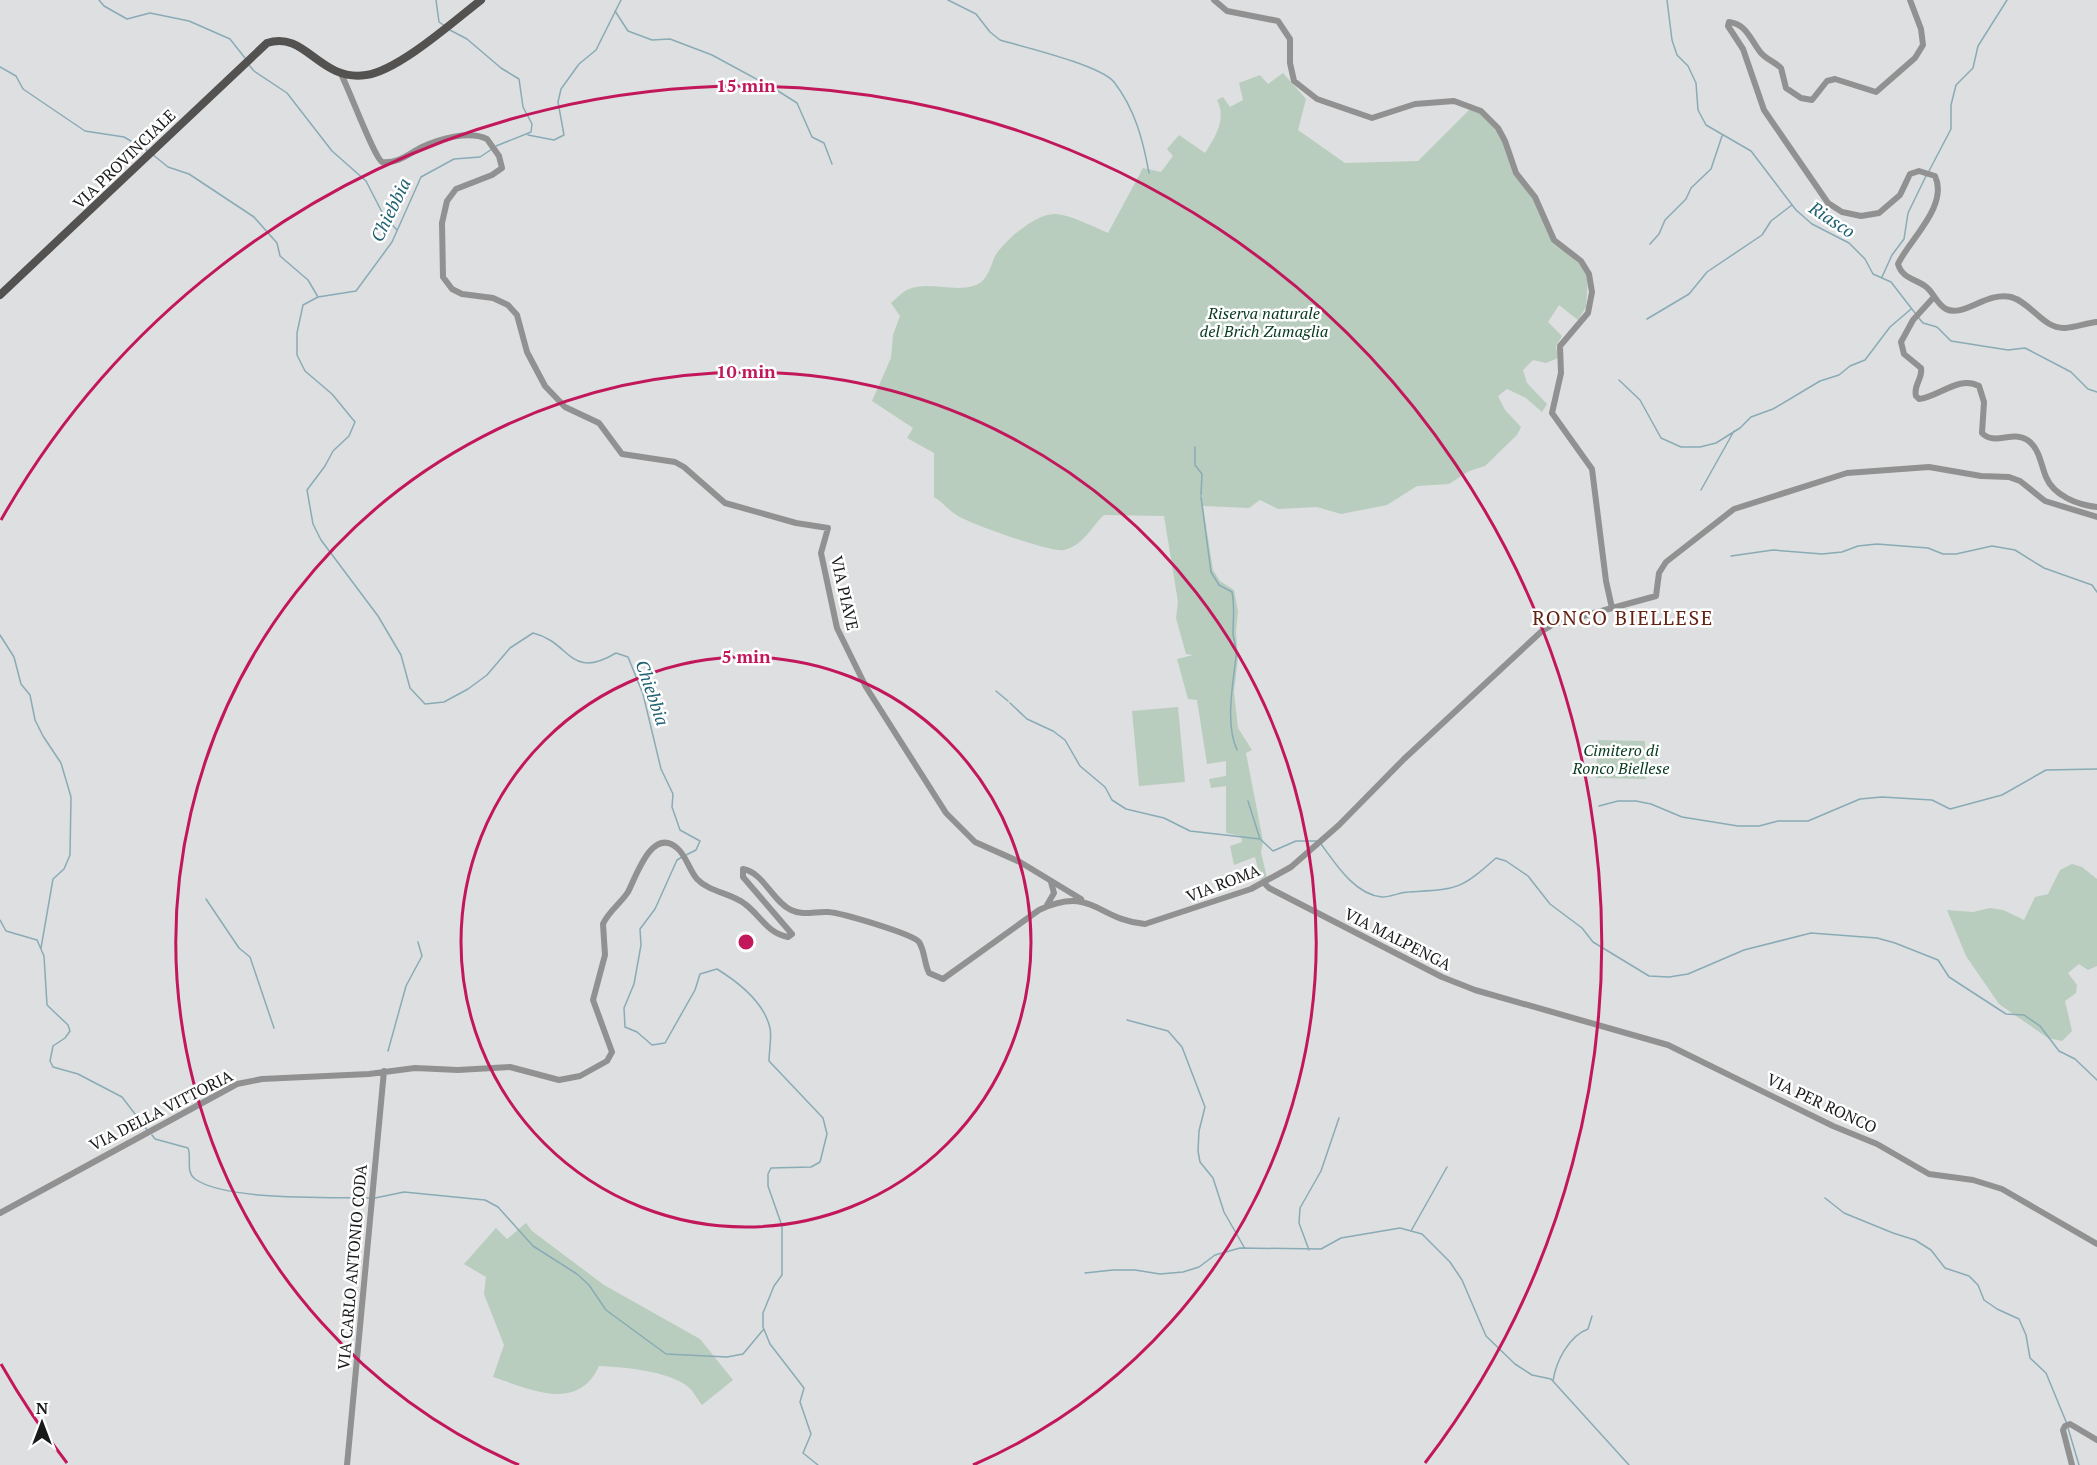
<svg xmlns="http://www.w3.org/2000/svg" width="2097" height="1465" font-family="'PT Serif',serif">
<style>
.green{fill:#b8cdbe}
.lines{fill:none;stroke-linecap:round;stroke-linejoin:round}
.stream{stroke:#89abb6;stroke-width:1.5}
.minor{stroke:#919191;stroke-width:6}
.major{stroke:#535251;stroke-width:8}
.ring{fill:none;stroke:#c2185b;stroke-width:3}
.labels{text-anchor:middle;stroke-width:5;stroke-linejoin:round;paint-order:stroke}
.street-label{font-size:16px;fill:#181919;stroke:#fff}
.park-label{font-size:16px;font-style:italic;fill:#05391f;stroke:#fff}
.water-label{font-size:18px;font-style:italic;fill:#206173;stroke:#fff}
.quarter-label{font-size:20px;letter-spacing:1.5px;fill:#642213;stroke:#fff}
.centre{fill:#c2185b;stroke:#fff;stroke-width:3}
.ring-label{font-size:18px;text-anchor:middle;font-weight:bold;fill:#c2185b;stroke:#fff;stroke-width:5;stroke-linejoin:round;paint-order:stroke}
</style>
<rect width="100%" height="100%" fill="#dedfe0"/>
<path class="green" d="M1283,73L1306,99L1298,130L1345,163L1418,161L1472,107L1492,123L1503,141L1513,174L1534,198L1552,240L1583,267L1588,279L1586,307L1578,320L1559,305L1548,322L1562,336L1556,346L1558,358L1546,363L1533,360L1523,370L1527,383L1547,404L1542,412L1526,398L1507,389L1498,396L1505,410L1521,427L1517,435L1485,466L1469,471L1449,484L1417,486L1387,505L1341,514L1317,507L1278,509L1260,500L1249,508L1203,506L1213,570L1220,581L1234,590L1238,611L1236,632L1238,658L1234,692L1238,728L1252,750L1246,753L1263,841L1261,852L1267,878L1261,881L1255,857L1234,865L1230,846L1242,842L1241,836L1226,833V786L1211,788L1209,779L1226,776V761L1207,764L1197,700L1188,699L1177,659L1193,655L1186,654L1176,618L1178,602L1164,516L1104,515C1091,527 1083,546 1064,550C1053,553 966,523 955,514C947,509 943,502 934,497V453L907,438L913,428L872,401L891,358L893,335L900,316L891,303C896,299 903,291 909,289C929,281 952,292 973,286C986,283 990,269 994,258C1002,242 1037,212 1056,214C1073,216 1092,226 1108,233L1143,168L1161,172L1173,156L1167,149L1179,135L1205,153C1215,137 1227,119 1217,100L1223,97L1230,107L1243,100L1239,83L1260,75L1268,84Z
M1178,707L1185,782L1139,786L1132,711Z
M1598,740L1645,741L1646,779L1596,778Z
M2072,864L2082,867L2097,879V966L2088,970L2079,964L2068,973L2077,985L2076,993L2065,1001L2072,1031L2062,1041L2048,1038L1999,1004L1966,956L1947,910L1973,912L1990,908L2003,910L2024,920L2035,897L2048,894L2060,870Z
M526,1223L532,1231L604,1285L700,1339L733,1380L702,1405C697,1399 693,1390 687,1386C668,1371 623,1367 599,1366C578,1413 530,1389 493,1377L504,1345L484,1294L486,1277L464,1264L496,1228L507,1239Z"/>
<g class="lines">
<path class="stream" d="M99,0L104,6L127,19L150,13L189,21L230,39L245,58
M436,0L439,22L445,26
M948,0L976,14L990,32L1000,40C1024,47 1100,65 1114,82C1135,109 1143,140 1149,173
M1667,0L1672,40L1677,55L1688,66L1696,83L1698,110L1706,125L1751,151L1796,210L1812,224L1849,243L1865,259L1873,274L1891,282L1915,313
M615,11L628,31L652,40L670,39L712,55L775,89L797,103L812,137L824,143L832,164
M448,29L467,39L501,68L519,79L523,107L532,124L531,132L496,146
M249,65L254,71L287,93L332,151L366,181L384,216L397,230
M0,67L16,76L23,89L85,131L124,137L148,151
M528,135L554,140L564,135L558,102L561,89L579,64L596,50L621,0
M492,149L480,157L454,159L421,177L392,242L356,291L318,297L303,305L297,333V355L305,371L332,394L355,422L349,436L333,451L325,466L307,490L313,524L321,540L378,616L401,655L410,688L425,704L444,702L468,689L487,675L510,648L533,633C571,642 569,681 616,653L628,657L643,694L661,769L673,794L672,807L680,830L700,841L696,850L686,855
M152,154L168,167L189,174L254,217L277,243L280,256L308,280L318,297
M1929,171L1951,129V105L1956,85L1973,68L1978,46L2007,0
M1650,244L1659,234L1665,220L1686,199L1691,188L1711,169L1722,136
M1882,277L1892,255L1904,239L1908,213L1926,176
M1918,317L1923,323L1937,327L1951,341L2008,350L2025,348L2071,372L2088,389L2097,392
M1647,319L1689,294L1707,272L1762,235L1771,221L1792,205
M1619,380L1640,400L1661,438L1681,447H1700L1716,443L1740,428L1751,417L1773,409L1820,381L1839,375L1850,366L1865,360L1890,327L1911,309
M1195,447V465L1202,474L1201,495
M1701,490L1734,431
M1201,497L1211,572L1219,585L1232,592C1235,607 1233,619 1233,634C1234,641 1237,649 1236,657C1233,683 1225,725 1237,750
M1731,556L1773,550L1822,554L1842,552L1858,546L1877,544L1928,548L1943,554H1956L1992,546L2015,550L2044,568L2092,585L2097,592
M0,635L14,657L21,684L30,695L35,720L43,736L61,763L71,797L70,855L64,869L53,879L41,948
M996,691L1008,701
M1010,703L1027,719L1053,731L1065,740L1080,766L1105,787L1112,800L1126,809L1164,818L1190,831L1260,839L1273,851L1296,841H1318
M1248,801L1260,839
M1599,806L1618,801H1636L1651,804L1682,817L1738,826H1759L1778,821H1808L1860,799L1882,797L1932,800L1950,809L2002,795L2046,770L2097,769
M1321,844C1335,863 1355,895 1382,897C1392,897 1400,892 1409,892C1457,889 1459,891 1496,858L1506,861L1528,876L1550,904L1582,928L1593,942L1649,976L1669,977L1688,974L1744,950L1811,933L1877,938L1895,943L1938,960L1949,977L2006,1014L2024,1015L2040,1026L2059,1051L2075,1059L2097,1080
M682,857L677,860L655,909L640,929L641,945L634,984L624,1008L625,1027L637,1032L652,1045L665,1043L695,990L700,974L717,969C738,982 764,1002 770,1028C772,1037 769,1051 769,1061L823,1118L827,1134L820,1162L811,1167L771,1168L768,1174V1186L782,1226V1275L774,1286L763,1313V1327L770,1344L804,1388L800,1402L811,1434L803,1453L818,1465
M206,899L239,948L250,957L274,1028
M0,920L6,931L37,940L44,956L47,1005L68,1025L70,1031L65,1038L53,1046L50,1061L53,1067L78,1074L122,1097L148,1131
M1127,1020L1168,1031L1182,1047L1205,1107L1199,1131L1198,1151L1200,1162L1213,1178L1224,1212L1244,1247
M388,1051L406,986L422,956L418,942
M152,1135L155,1139L188,1148C192,1158 185,1171 195,1179C226,1201 330,1197 370,1198
M375,1198L404,1192L485,1200L498,1207L533,1246L577,1274L589,1285L606,1310L666,1354L727,1357L743,1354L763,1330
M1825,1198L1844,1213L1893,1233L1915,1240L1931,1250L1945,1268L1969,1276L1978,1285L1984,1300L1997,1309L2019,1319L2026,1335L2030,1358L2046,1373L2067,1424
M1411,1231L1447,1167
M1309,1250L1299,1223L1300,1208L1321,1171L1339,1118
M1085,1273L1113,1270H1135L1160,1274L1183,1272L1199,1267L1215,1255L1240,1248L1321,1249L1341,1238L1400,1228L1422,1234L1450,1262L1462,1280L1486,1336L1515,1364L1532,1375L1551,1379L1629,1465
M1553,1381C1556,1361 1569,1336 1588,1329L1592,1316
M2068,1428L2079,1465"/>
<path class="minor" d="M1214,0L1227,11L1278,21L1290,39V63L1294,81L1317,99L1372,118L1415,104L1454,101L1481,111L1498,128L1505,141L1516,173L1535,197L1554,240L1581,261L1589,274L1592,292L1588,313L1560,346L1561,373L1552,413L1592,469L1606,581L1612,608
M1910,0L1921,29L1923,45L1915,58L1876,92L1835,79L1827,81L1812,100L1801,98L1786,88L1781,68C1775,62 1766,59 1761,53C1751,41 1747,24 1729,22L1728,26L1743,49L1764,110L1828,203L1842,212L1861,216L1879,213L1900,195L1910,174L1919,171L1935,176C1949,206 1909,240 1898,264C1902,278 1915,279 1925,286C1934,292 1936,304 1946,309C1963,318 1987,291 2011,297C2032,303 2043,329 2065,328C2076,327 2087,323 2097,322
M341,74C349,89 374,157 382,162C398,164 408,154 422,147C439,139 469,130 487,139L499,156L502,168L492,175L456,189L447,201L442,223L443,277L452,289L462,294L493,298L508,305L517,315L527,352L545,386L565,407L599,423L622,454L675,462L684,467L725,503L796,523L828,528L821,553L837,628L866,687L946,813L975,842L1020,862L1081,899
M1933,298L1913,320L1901,342L1904,354L1921,368C1923,379 1913,385 1916,396L1919,399C1939,397 1959,375 1979,386L1984,402L1982,433C1995,447 2015,428 2030,442C2040,451 2041,465 2046,477C2054,496 2078,505 2097,507
M1264,883L1269,888L1442,977L1475,990L1668,1045L1833,1126L1877,1144L1929,1174L1973,1180L2002,1189L2097,1244
M1047,905L1054,893L1051,882
M0,1213L237,1084L262,1079L369,1074L415,1068L458,1070L510,1067L559,1080L580,1076L607,1061L612,1052L593,1000L605,955L603,924C608,912 621,903 628,892C636,877 652,826 677,848C686,855 689,870 697,879C709,892 731,893 745,904C761,916 767,933 788,937L792,934L743,877V869C763,872 773,902 791,910C803,916 816,911 828,912C842,913 913,934 919,942C925,951 924,963 929,973L943,979L1039,910C1093,885 1097,920 1145,924L1251,889L1291,867L1339,825L1404,759L1542,631L1554,624L1656,596L1659,573L1666,562L1734,509L1847,473L1929,467L1981,476L2009,477L2020,481L2045,501L2097,517
M347,1465L384,1071
M2072,1465L2063,1430L2065,1426L2070,1424L2097,1440"/>
<path class="major" d="M0,295L267,43C306,30 319,82 366,75C398,71 454,21 481,0"/>
</g>
<g class="ring">
<circle cx="746" cy="942" r="285"/>
<path d="M519 1465A570 570 0 1 1 973 1465"/>
<path d="M67 1463A856 856 0 0 1 1 1364M1 520A856 856 0 1 1 1425 1463"/>
</g>
<g class="labels">
<g class="street-label">
<text transform="translate(124 159) rotate(-44)" y="6">VIA PROVINCIALE</text>
<text transform="translate(845 593) rotate(77)" y="6">VIA PIAVE</text>
<text transform="translate(1223 883) rotate(-21)" y="6">VIA ROMA</text>
<text transform="translate(1398 939) rotate(27)" y="6">VIA MALPENGA</text>
<text transform="translate(1822 1103) rotate(25)" y="6">VIA PER RONCO</text>
<text transform="translate(161 1110) rotate(-27)" y="6">VIA DELLA VITTORIA</text>
<text transform="translate(352 1267) rotate(-85)" y="6">VIA CARLO ANTONIO CODA</text>
</g>
<g class="park-label">
<text x="1264" y="319">Riserva naturale<tspan x="1264" dy="18">del Brich Zumaglia</tspan></text>
<text x="1621" y="756">Cimitero di<tspan x="1621" dy="18">Ronco Biellese</tspan></text>
</g>
<g class="water-label">
<text transform="translate(391 210) rotate(-64)" y="6">Chiebbia</text>
<text transform="translate(1832 220) rotate(33)" y="6">Riasco</text>
<text transform="translate(652 693) rotate(71)" y="6">Chiebbia</text>
</g>
<g class="quarter-label">
<text x="1623" y="625">RONCO BIELLESE</text>
</g>
</g>
<circle cx="746" cy="942" r="9" class="centre"/>
<g class="ring-label">
<text x="746" y="92">15 min</text>
<text x="746" y="378">10 min</text>
<text x="746" y="663">5 min</text>
</g>
<g transform="translate(42 1423)" stroke="#ffffff" stroke-width="4.5" paint-order="stroke">
<path d="M0-4.5L10 22L0 15L-10 22Z" fill="#181919"/>
<text y="-9" font-size="16" font-weight="bold" text-anchor="middle" fill="#181919">N</text>
</g>
</svg>
